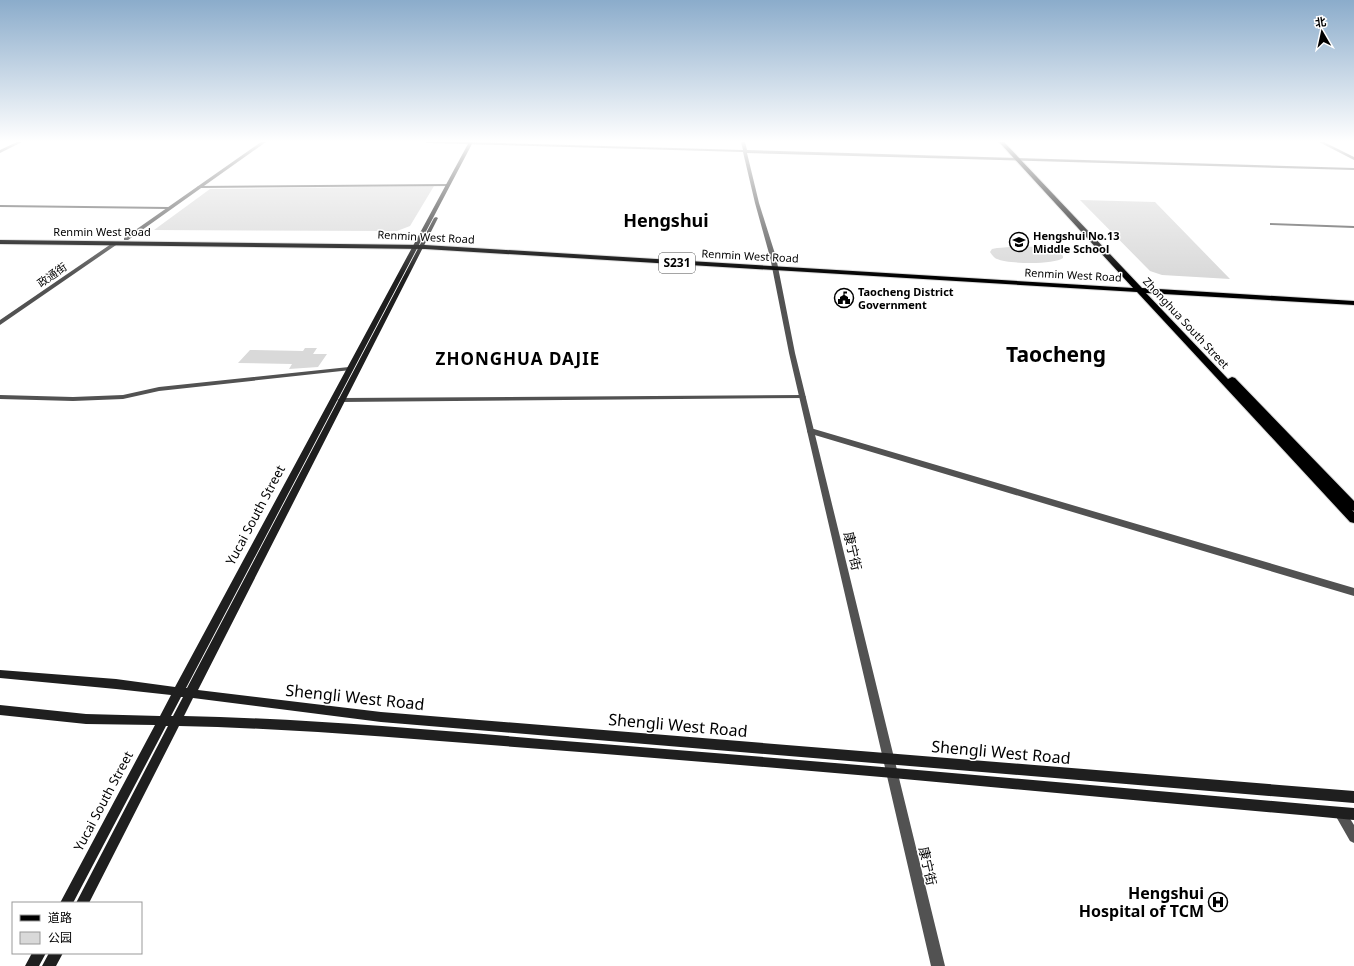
<svg xmlns="http://www.w3.org/2000/svg" width="1354" height="966" font-family="'Noto Sans','Noto Sans SC',sans-serif">
<style>
.green{fill:#d9d9d9}
.lines{fill:none;stroke-linecap:round;stroke-linejoin:round}
.primary-casing{stroke:#dbdbdb;stroke-width:2}
.minor{fill:#525252;fill-rule:evenodd}
.tertiary{fill:#525252;fill-rule:evenodd}
.secondary{fill:#1f1f1f;fill-rule:evenodd}
.primary{fill:#000;fill-rule:evenodd}
.labels{text-anchor:middle;stroke-width:3;stroke-linejoin:round;paint-order:stroke}
.far-street-label{font-size:11px;fill:#000;stroke:#fff}
.far-poi-label{font-size:11px;font-weight:bold;fill:#000;stroke:#fff;text-anchor:start}
.shield{fill:#fff;stroke:#4c4c4c;stroke-width:1}
.shield-label{font-size:12px;font-weight:bold;fill:#000}
.street-label{font-size:13px;fill:#000;stroke:#fff}
.near-street-label{font-size:16px;fill:#000;stroke:#fff}
.near-poi-label{font-size:16px;font-weight:bold;fill:#000;stroke:#fff;text-anchor:end}
.district-label{font-size:17px;font-weight:bold;letter-spacing:1px;fill:#000;stroke:#fff}
.far-town-label{font-size:18px;font-weight:bold;fill:#000;stroke:#fff}
.town-label{font-size:21px;font-weight:bold;fill:#000;stroke:#fff}
</style>
<rect width="100%" height="100%" fill="#fff"/>
<path class="green" d="M434,186L410,226L397,231L154,230L210,189Z
M1080,200L1155,202L1230,279L1162,275L1150,271Z
M997,248C1013,247 1052,243 1063,256V258C1054,265 1008,264 997,259C994,258 992,255 990,252L992,249Z
M305,348H317L313,354H327L318,367L289,369L292,364L238,363L250,350L303,351Z"/>
<g class="lines">
<defs>
<path id="primary" d="M999,142H1004L1142,288L1354,301V305L1146,293L1228,379L1232,377L1235,378L1354,501V511L1352,510L1354,512V523L1350,522L1137,292L425,249L0,244V240L425,245L1133,288Z"/>
</defs>
<use href="#primary" class="primary-casing"/>
<path class="minor" d="M448,184L450,185V186L199,188L197,187L199,186Z
M0,205L169,207L171,208L169,209L0,207Z
M1270,223L1354,226V228L1272,225H1270Z
M349,367L352,369L351,370L159,391L123,399L73,401L0,399V395L73,397L123,395L159,387Z
M803,395L805,396L806,397L805,398L341,402L337,400L341,398Z
M808,429H814L1354,588V596L808,433L807,431Z
M1340,807L1344,809L1354,825V843L1350,841L1334,813L1336,809Z"/>
<path class="tertiary" d="M17,142H22L0,153V150Z
M261,142H266L128,240H124V238Z
M425,142H468L743,150L741,142H745L747,150L1354,168V170L747,153L759,203L776,257L795,353L945,966H931L789,353L770,257L755,203L743,152L427,143Z
M1319,142H1324L1354,157V160Z
M114,242L119,243L0,325V320Z"/>
<path class="secondary" d="M469,142H473L186,688H187L434,218L436,217L438,218L198,690L381,712L1354,791V803L381,722L193,698L184,716C320,719 455,732 590,743C845,763 1099,786 1354,808V820C1100,797 847,773 593,753C455,743 317,729 179,726L89,903H76L168,726H166L73,903H60L155,725L86,724L0,715V705L86,714L160,716L171,695L116,689L0,678V670L116,679L175,687ZM181,697H183L173,716H171Z
M32,953H46L39,966H25Z
M49,953H63L56,966H42Z"/>
<use href="#primary" class="primary"/>
</g>
<linearGradient id="sky" x2="0" y2="1"><stop stop-color="#8baccb"/><stop offset="0.51" stop-color="#fff"/><stop offset="1" stop-color="#fff" stop-opacity="0"/></linearGradient>
<rect width="1354" height="277" fill="url(#sky)"/>
<defs>
<symbol id="school-ring" viewBox="-11 -11 22 22"><circle r="9.5" fill="#fff" stroke="#000" stroke-width="1.5"/><path d="M0-5L7-2L0 1L-7-2ZM-4 1L0 2.5L4 1V4Q0 6-4 4Z" fill="#000"/></symbol>
<symbol id="civic-ring" viewBox="-11 -11 22 22"><circle r="9.5" fill="#fff" stroke="#000" stroke-width="1.5"/><path d="M-.6-6.5H3V-4.5H.6V-3L4-1V1h2V6H-6V1h2V-1L-.6-3ZM-1.2 2.5V6h2.4V2.5Z" fill="#000"/></symbol>
<symbol id="hospital-ring" viewBox="-11 -11 22 22"><circle r="9.5" fill="#fff" stroke="#000" stroke-width="1.5"/><path d="M-5-5h3v3.5h4V-5h3V5h-3V1.5h-4V5h-3Z" fill="#000"/></symbol>
</defs>
<g fill-rule="evenodd">
<use href="#school-ring" x="1008" y="231" width="22" height="22"/>
<use href="#civic-ring" x="833" y="287" width="22" height="22"/>
<use href="#hospital-ring" x="1207" y="891" width="22" height="22"/>
</g>
<g class="labels">
<g class="far-street-label">
<text x="102" y="236">Renmin West Road</text>
<text transform="translate(426 237) rotate(3)" y="4">Renmin West Road</text>
<text transform="translate(750 256) rotate(3)" y="4">Renmin West Road</text>
<text transform="translate(52 275) rotate(-35)" y="4">政通街</text>
<text transform="translate(1073 275) rotate(3)" y="4">Renmin West Road</text>
<text transform="translate(1186 323) rotate(47)" y="4">Zhonghua South Street</text>
</g>
<g class="far-poi-label">
<text x="1033" y="240">Hengshui No.13<tspan x="1033" dy="13">Middle School</tspan></text>
<text x="858" y="296">Taocheng District<tspan x="858" dy="13">Government</tspan></text>
</g>
<rect class="shield" x="659" y="253" width="36" height="20" rx="3"/>
<g class="shield-label">
<text x="677" y="267">S231</text>
</g>
<g class="street-label">
<text transform="translate(255 515) rotate(-62)" y="5">Yucai South Street</text>
<text transform="translate(853 551) rotate(77)" y="5">康宁街</text>
<text transform="translate(103 801) rotate(-62)" y="5">Yucai South Street</text>
<text transform="translate(928 866) rotate(77)" y="5">康宁街</text>
</g>
<g class="near-street-label">
<text transform="translate(355 697) rotate(6)" y="6">Shengli West Road</text>
<text transform="translate(678 725) rotate(5)" y="6">Shengli West Road</text>
<text transform="translate(1001 752) rotate(5)" y="6">Shengli West Road</text>
</g>
<g class="near-poi-label">
<text x="1204" y="899">Hengshui<tspan x="1204" dy="18">Hospital of TCM</tspan></text>
</g>
<g class="district-label">
<text x="518" y="365">ZHONGHUA DAJIE</text>
</g>
<g class="far-town-label">
<text x="666" y="227">Hengshui</text>
</g>
<g class="town-label">
<text x="1056" y="362">Taocheng</text>
</g>
</g>
<rect x="12" y="902" width="130" height="52" fill="#ffffff" stroke="#999999"/>
<rect x="20" y="915" width="20" height="6" fill="#000000" stroke="#999999"/>
<text x="48" y="922" font-size="12" fill="#000000">道路</text>
<rect x="20" y="932" width="20" height="12" fill="#d9d9d9" stroke="#999999"/>
<text x="48" y="942" font-size="12" fill="#000000">公园</text>
<g transform="translate(1322 32) rotate(351)" stroke="#ffffff" stroke-width="3" paint-order="stroke">
<path d="M0-3L7 15L0 10L-7 15Z" fill="#000000"/>
<text y="-6" font-size="11" font-weight="bold" text-anchor="middle" fill="#000000">北</text>
</g>
</svg>
